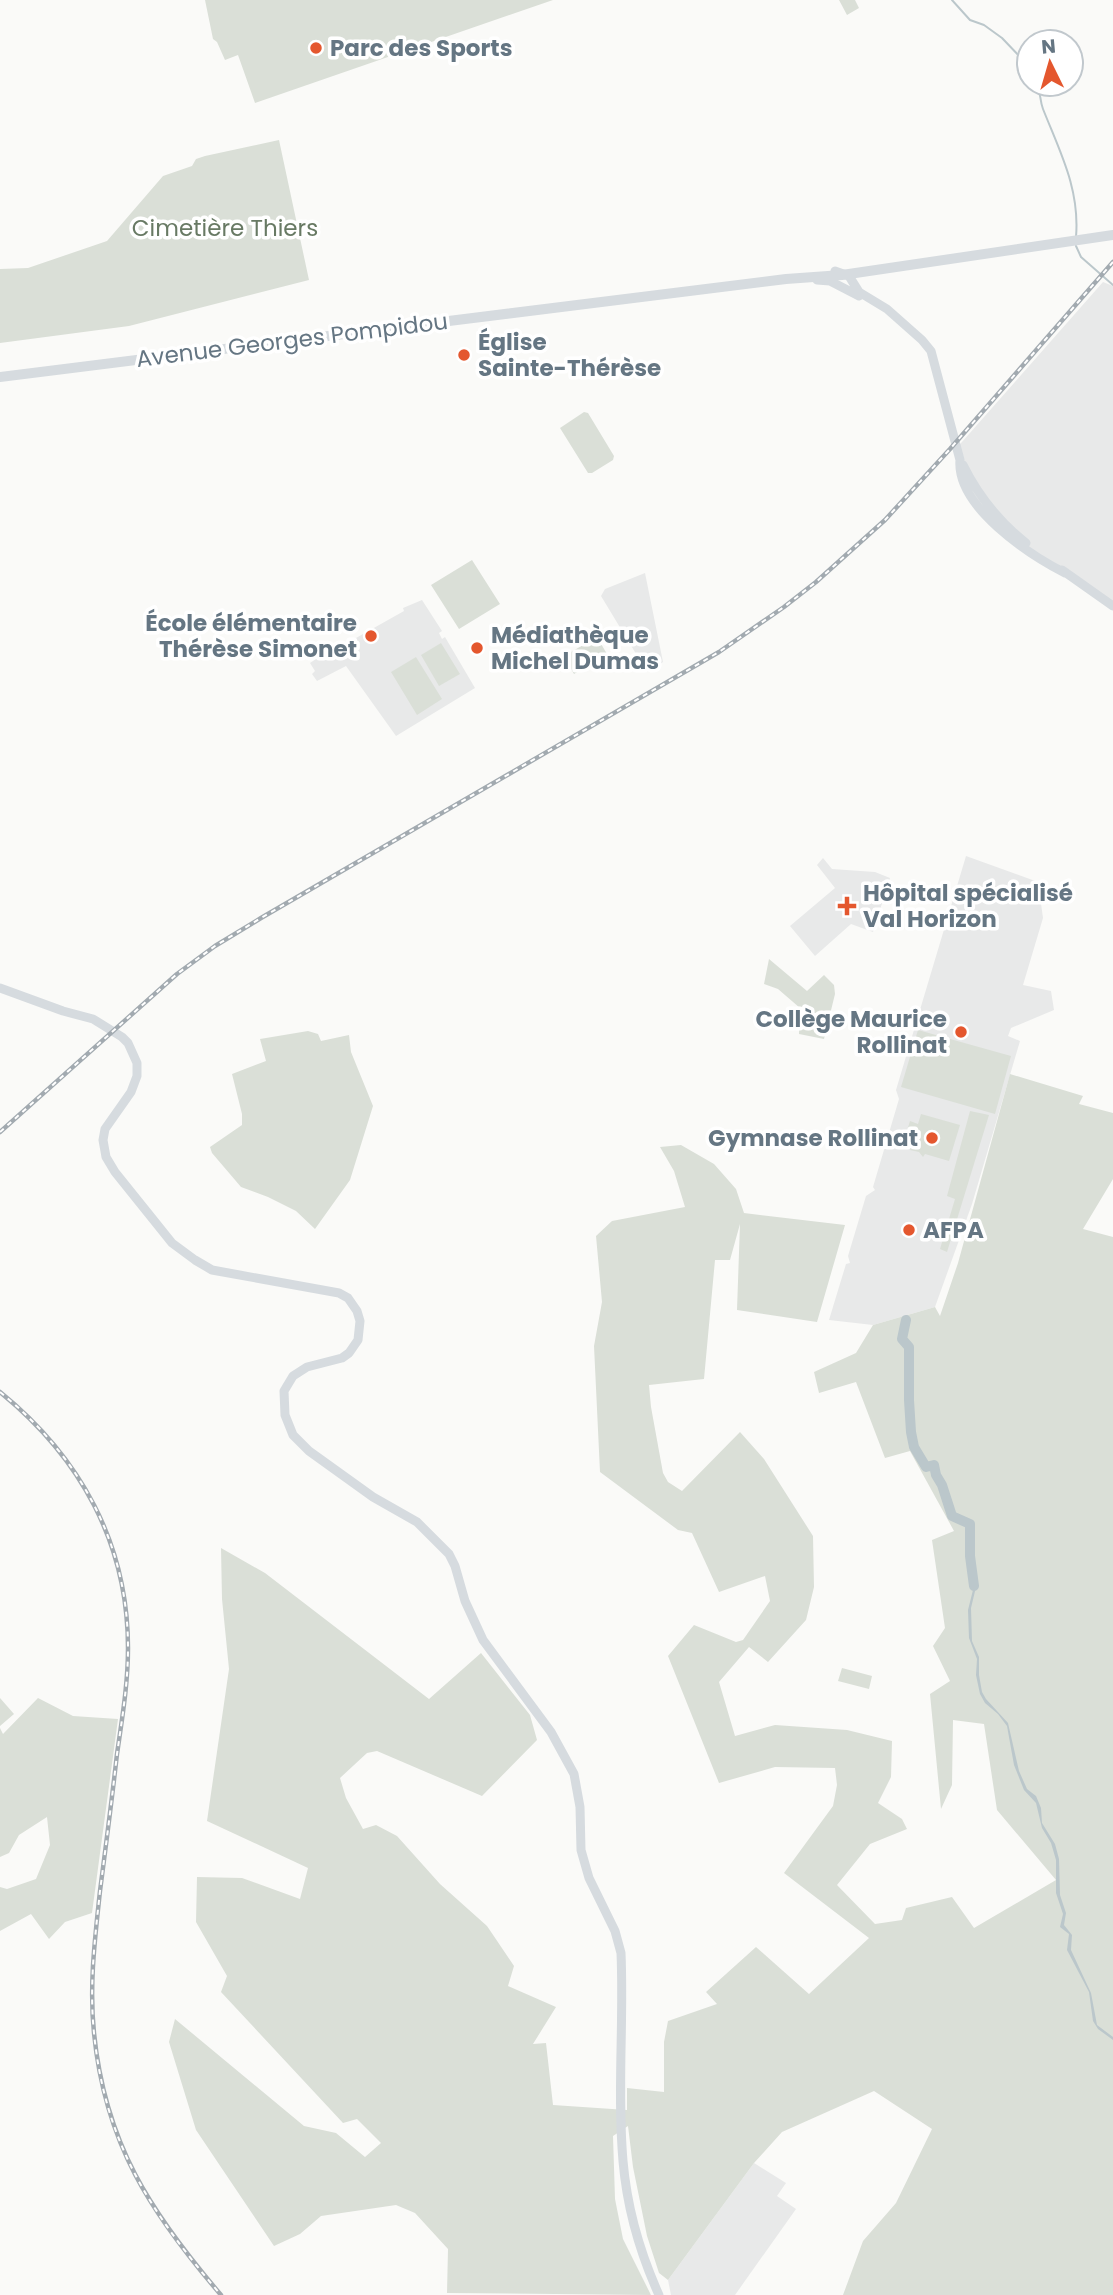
<svg xmlns="http://www.w3.org/2000/svg" width="1113" height="2295" font-family="Poppins,sans-serif">
<style>
.built{fill:#e8e9e9}
.green{fill:#dadfd7}
.water{fill:#bbc7cb}
.lines{fill:none;stroke-linecap:round;stroke-linejoin:round}
.stream{stroke:#bbc7cb;stroke-width:2}
.river{stroke:#bbc7cb;stroke-width:10}
.secondary{stroke:#d6dbdf;stroke-width:9}
.primary{stroke:#d6dbdf;stroke-width:10}
.rail-casing{stroke:#a2aab0;stroke-width:4.5}
.rail{stroke:#fff;stroke-width:2;stroke-dasharray:5;stroke-linecap:butt}
.poi-dot{fill:#e4572e;stroke:#fff;stroke-width:2.5}
.labels{text-anchor:middle;stroke-width:7;stroke-linejoin:round;paint-order:stroke}
.poi-label{font-size:23px;font-weight:bold;fill:#657683;stroke:#fff;text-anchor:start}
.park-label{font-size:23px;fill:#687a64;stroke:#fff}
.street-label{font-size:23px;fill:#657683;stroke:#fff}
</style>
<rect width="100%" height="100%" fill="#fafaf8"/>
<path class="built" d="M1103,282L1113,286V604L984,517L954,451Z
M645,573L663,662L647,672L601,596L605,589Z
M422,600L442,631L439,633L442,639L445,637L475,688L396,736L346,666L317,681L312,674L315,671L310,663L340,643L343,648L357,640L356,638L404,611L403,608Z
M966,856L1038,882L1043,918L1023,985L1051,991L1054,1010L1011,1028L1008,1036L1020,1041L972,1204L935,1307L873,1325L829,1320L846,1264L850,1263L848,1256L866,1196L875,1190L873,1187L899,1099L896,1090Z
M823,858L832,869L875,872L890,878L873,932L851,924L815,956L790,926L835,888L817,865Z
M754,2163L786,2183L777,2196L796,2209L735,2295H671L668,2280Z"/>
<path class="green" d="M205,0H553L255,103L238,55L225,60L217,42L213,39Z
M839,0H855L859,8L847,15Z
M279,140L309,280L129,326L0,343V269L28,268L107,241L163,176L192,166L196,159L205,156Z
M584,412L588,413L614,456L613,460L592,473H588L560,428Z
M472,560L500,604L459,629L431,585Z
M597,637L607,654L574,674L564,656Z
M441,643L460,674L439,686L421,655Z
M416,657L442,699L417,715L391,672Z
M769,959L807,991L824,975L834,985L835,994L824,1039L799,1034L800,1008L778,989L764,984Z
M918,1030L1011,1056L995,1114L901,1087Z
M308,1031L318,1034L321,1041L349,1035L351,1052L373,1106L350,1180L315,1229L296,1211L268,1197L241,1187L212,1153L210,1147L242,1125V1114L232,1074L266,1061L260,1039Z
M1010,1074L1083,1096L1079,1104L1113,1113V1179L1083,1229L1113,1237V2295H843L863,2241L896,2203L932,2129L874,2091L782,2132L754,2163L668,2280L659,2273L647,2236L633,2167L628,2126L613,2136L615,2199L623,2239L651,2295L447,2293L448,2249L415,2213L396,2205L321,2216L300,2234L274,2246L196,2130L169,2042L175,2019L304,2126L336,2133L365,2157L381,2143L357,2119L343,2123L221,1992L227,1976L196,1922L197,1877L242,1878L300,1899L308,1868L207,1821L229,1669L222,1599L221,1548L265,1573L429,1699L481,1653L530,1715L537,1740L482,1796L377,1751L367,1753L340,1778L346,1798L363,1829L376,1825L397,1836L440,1884L487,1926L514,1966L508,1986L556,2007L533,2044L546,2043L553,2105L627,2110V2088L664,2092V2042L668,2021L717,2004L706,1992L756,1947L809,1994L869,1938L784,1873L833,1806L837,1785L835,1768L775,1767L719,1783L668,1656L694,1625L736,1642L743,1640L770,1601L765,1576L719,1592L692,1533L678,1530L600,1472L594,1346L602,1302L596,1236L612,1221L685,1207L674,1171L660,1147L681,1145L714,1164L736,1189L744,1213L845,1225L817,1322L737,1310L740,1224L730,1260H715L704,1379L649,1385L651,1407L663,1473L668,1482L682,1491L740,1432L764,1459L813,1536L814,1587L806,1620L768,1662L749,1647L719,1682L735,1736L775,1725L847,1730L892,1741L891,1777L878,1803L902,1819L907,1829L870,1844L837,1885L875,1924L902,1920L906,1908L952,1897L974,1928L1056,1880L997,1810L984,1724L953,1720L952,1785L941,1809L930,1694L950,1681L933,1646L945,1628L932,1540L954,1531L910,1451L885,1458L856,1382L819,1393L814,1372L856,1353L873,1325L935,1307L940,1316L958,1263Z
M970,1111L989,1115L947,1252L940,1249L955,1199L947,1196Z
M921,1114L960,1125L949,1161L925,1154L923,1157L919,1152L910,1150L913,1140L905,1137L910,1121L918,1124Z
M842,1668L872,1676L869,1689L838,1681Z
M0,1698L14,1714L0,1726Z
M38,1698L73,1716L118,1719L92,1913L65,1922L49,1939L31,1914L0,1931V1887L7,1889L36,1879L50,1845L47,1817L19,1835L9,1853L0,1857V1728L3,1734Z"/>
<path class="water" d="M974,1586L976,1587L971,1608L972,1641L979,1657V1675L982,1692L986,1699L1008,1723L1019,1771L1027,1789L1036,1796L1041,1808L1042,1823L1055,1844L1059,1859L1060,1895L1066,1913L1064,1925L1072,1935L1071,1950L1091,1993L1097,2025L1113,2037V2040L1098,2029L1093,2021L1089,1992L1067,1950L1069,1934L1060,1927L1063,1914L1056,1893V1860L1051,1843L1042,1828L1036,1803L1024,1790L1014,1765L1007,1726L998,1714L985,1703L980,1694L976,1675L977,1659L969,1638L968,1610Z"/>
<g class="lines">
<path class="stream" d="M952,0L970,20L984,25L1002,38L1022,59L1029,72
M1035,84C1042,92 1039,99 1043,109C1060,152 1080,189 1076,237
M1076,246L1081,257L1113,285"/>
<path class="river" d="M906,1320L902,1339L909,1347V1400L911,1432L914,1447L926,1467L934,1465L936,1475L942,1485L952,1516L970,1524V1556L974,1586"/>
<path class="secondary" d="M835,271L849,276L859,292L887,309L922,340L931,351L960,460C956,507 1030,555 1065,573
M817,280L830,281L859,296
M963,465C979,497 998,521 1026,543
M1062,570L1113,606
M0,988L63,1011L93,1019L122,1037L128,1043L137,1063V1076L131,1092L105,1129L103,1140L106,1157L115,1172L172,1243L195,1260L212,1270L339,1293L348,1298L357,1311L360,1321L358,1340L349,1353L342,1358L307,1367L293,1376L284,1391L285,1415L293,1435L309,1451L373,1497L417,1522L449,1554L455,1566L465,1601L483,1640L551,1732L574,1774L580,1807L581,1850L589,1878L615,1931L621,1953C624,2022 617,2092 623,2161C627,2208 640,2253 659,2295"/>
<path class="primary" d="M0,377L786,279L842,275L1113,235"/>
<defs>
<path id="rail" d="M0,1132L177,974L215,946L261,918L719,652L784,607L816,582L885,520L950,449L1113,262
M0,1392C80,1457 128,1543 128,1648C128,1684 122,1719 117,1754C112,1799 106,1845 100,1891C95,1938 89,1985 94,2033C105,2144 151,2213 221,2295"/>
</defs>
<use href="#rail" class="rail-casing"/>
<use href="#rail" class="rail"/>
</g>
<g class="poi-dot">
<circle cx="316" cy="48" r="7"/>
<circle cx="464" cy="355" r="7"/>
<circle cx="371" cy="636" r="7"/>
<circle cx="477" cy="648" r="7"/>
<path d="M843.5 895.5h7v7h7v7h-7v7h-7v-7h-7v-7h7z"/>
<circle cx="961" cy="1032" r="7"/>
<circle cx="932" cy="1138" r="7"/>
<circle cx="909" cy="1230" r="7"/>
</g>
<g class="labels">
<g class="poi-label">
<text x="330" y="56">Parc des Sports</text>
<text x="478" y="350">Église<tspan x="478" dy="26">Sainte-Thérèse</tspan></text>
<text x="357" y="631" text-anchor="end">École élémentaire<tspan x="357" dy="26">Thérèse Simonet</tspan></text>
<text x="491" y="643">Médiathèque<tspan x="491" dy="26">Michel Dumas</tspan></text>
<text x="863" y="901">Hôpital spécialisé<tspan x="863" dy="26">Val Horizon</tspan></text>
<text x="947" y="1027" text-anchor="end">Collège Maurice<tspan x="947" dy="26">Rollinat</tspan></text>
<text x="918" y="1146" text-anchor="end">Gymnase Rollinat</text>
<text x="923" y="1238">AFPA</text>
</g>
<g class="park-label">
<text x="225" y="236">Cimetière Thiers</text>
</g>
<g class="street-label">
<text transform="translate(292 340) rotate(-7)" y="8">Avenue Georges Pompidou</text>
</g>
</g>
<g transform="translate(1050 63) rotate(355)"><circle r="33" fill="#ffffff" stroke="#c1c8cd" stroke-width="2"/>
<path d="M0-5L12 26L0 18L-12 26Z" fill="#e4572e"/>
<text y="-10" font-size="19" font-weight="bold" text-anchor="middle" fill="#657683">N</text>
</g>
</svg>
